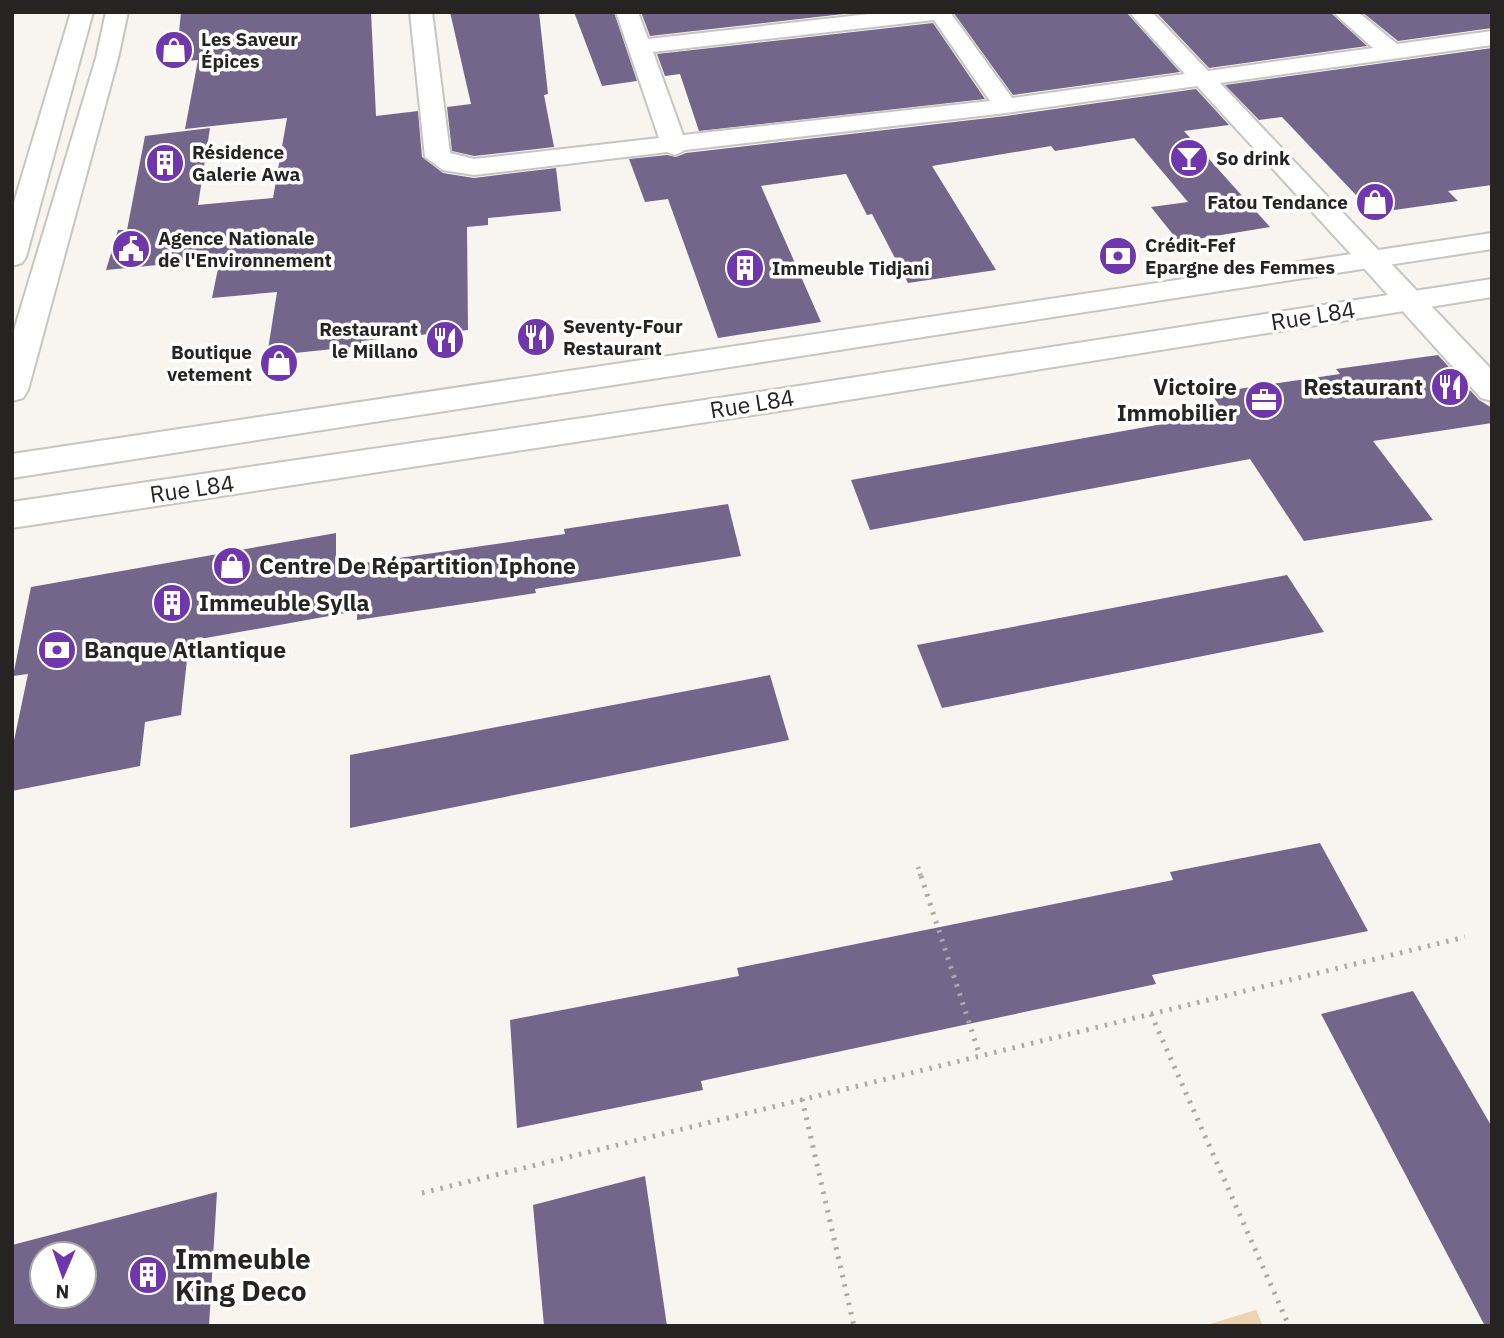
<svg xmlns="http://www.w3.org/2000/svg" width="1504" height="1338" font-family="'IBM Plex Sans',sans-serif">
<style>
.green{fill:#edd3b2}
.building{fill:#74658b;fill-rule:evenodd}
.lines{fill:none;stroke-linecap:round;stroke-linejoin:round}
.minor-casing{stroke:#c7c5c1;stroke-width:4}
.tertiary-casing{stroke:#c7c5c1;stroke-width:4}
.secondary-casing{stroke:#c7c5c1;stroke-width:4}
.path-far1{stroke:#acaaa7;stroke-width:4.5;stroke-dasharray:2 5;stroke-linecap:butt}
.path{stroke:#acaaa7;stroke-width:5;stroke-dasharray:2.5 7;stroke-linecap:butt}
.minor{fill:#fff;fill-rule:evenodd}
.tertiary{fill:#fff;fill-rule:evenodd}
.secondary{fill:#fff;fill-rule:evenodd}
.labels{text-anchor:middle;stroke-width:7;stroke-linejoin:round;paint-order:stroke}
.far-poi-label{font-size:19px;font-weight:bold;fill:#252423;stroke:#fff;text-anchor:start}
.street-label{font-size:23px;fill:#252423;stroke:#fff}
.poi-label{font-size:23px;font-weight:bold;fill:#252423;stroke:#fff;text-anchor:start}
.near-poi-label{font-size:28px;font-weight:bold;fill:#252423;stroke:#fff;text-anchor:start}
</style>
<rect width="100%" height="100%" fill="#f8f5f1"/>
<path class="green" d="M1256,1310L1263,1326H1203Z"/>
<path class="building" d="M181,12H371L376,116L418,111L422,157L443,173L474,178L556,168L561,211L488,218V225L467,227L468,330L361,341V346L267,356L277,292L212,298L220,259L106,270L118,230H127L145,136L210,128L198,205L273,198L287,118L185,129L198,60L176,62Z
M450,12H539L548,94L544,95L554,147L474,156L452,151L447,107L471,104Z
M574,12H614L637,81L602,86Z
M641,12H861L650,36Z
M953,12H1126L1180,72L1013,95Z
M1156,12H1330L1367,46L1209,68Z
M1362,12H1492V28L1398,41Z
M933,23L985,99L699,131L680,74L665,76L657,54Z
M1492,48V185L1448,191L1458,201L1373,213L1282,117L1259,120L1225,85Z
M1196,89L1229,125L1184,131L1270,227L1179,242L1151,207L1188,202L1134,138L1055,151L1051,146L932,166L996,270L908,283L872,214L867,215L846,174L761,186L821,322L718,338L668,199L645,202L629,159L667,155L676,157L686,153L1006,116Z
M1438,355L1479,400L1492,408V423L1373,441L1433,520L1304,541L1250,459L870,530L851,480L1224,413L1211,393L1340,374L1336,369Z
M728,504L741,556L535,589L536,593L357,620V611L189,641L181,715L145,722L140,766L12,791V750L28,674L13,676L31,587L336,533V567L565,534L564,529Z
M1287,575L1324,632L942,708L917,645Z
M770,675L789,740L350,828V755Z
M1320,843L1368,931L1152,975L1156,984L701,1081L703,1090L517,1128L510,1020L739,976L737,968L1173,880L1170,872Z
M1413,991L1492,1127V1326H1485L1321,1014Z
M645,1176L667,1326H544L533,1205Z
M217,1192L209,1326H12V1245ZM42,1254H84V1296H42Z"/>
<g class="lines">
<defs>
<path id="minor" d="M410,12H432L450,153L474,159L659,138L616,12H638L648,39L887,12H950L1012,98L1185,74L1129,12H1152L1208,71L1373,48L1333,12H1358L1397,44L1492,31V45L1220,83L1381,253L1385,259L1381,265L1371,268L1361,265L1197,86L1006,113L685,150L675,155L667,152L474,175L443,170L425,157ZM934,20L990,101L683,135L653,52Z"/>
<path id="tertiary" d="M71,12H93L26,257L22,263L12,266V209Z
M106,12H128L118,58L28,390L23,398L12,401V337L96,58Z
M1371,250L1381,253L1492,370V401L1481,398L1361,265L1357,259L1361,253Z"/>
<path id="secondary" d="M1492,233V249L12,478V454Z
M1492,279V297L766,413L12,528V502L766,391Z"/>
</defs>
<use href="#minor" class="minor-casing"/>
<use href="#tertiary" class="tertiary-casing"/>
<use href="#secondary" class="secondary-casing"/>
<path class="path-far1" d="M918,867L921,877"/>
<path class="path" d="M921,876L980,1056
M1151,1014L1289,1326
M802,1099L854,1326
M422,1193L1465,937"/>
<use href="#minor" class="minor"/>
<use href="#tertiary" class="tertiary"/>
<use href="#secondary" class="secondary"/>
</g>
<defs>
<symbol id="shop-disc" viewBox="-11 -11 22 22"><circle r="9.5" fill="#7036ac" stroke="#fff"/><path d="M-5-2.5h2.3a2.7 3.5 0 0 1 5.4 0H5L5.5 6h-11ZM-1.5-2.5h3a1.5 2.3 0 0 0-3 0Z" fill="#fff"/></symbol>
<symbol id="bar-disc" viewBox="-11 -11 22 22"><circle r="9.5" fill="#7036ac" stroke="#fff"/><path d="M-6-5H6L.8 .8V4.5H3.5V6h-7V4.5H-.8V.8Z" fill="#fff"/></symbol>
<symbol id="building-disc" viewBox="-11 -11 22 22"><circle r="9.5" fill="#7036ac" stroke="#fff"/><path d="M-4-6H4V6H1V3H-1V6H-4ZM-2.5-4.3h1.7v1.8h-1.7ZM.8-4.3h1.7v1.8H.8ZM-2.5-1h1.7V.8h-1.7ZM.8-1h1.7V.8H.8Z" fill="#fff"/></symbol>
<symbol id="civic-disc" viewBox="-11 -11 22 22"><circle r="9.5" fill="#7036ac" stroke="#fff"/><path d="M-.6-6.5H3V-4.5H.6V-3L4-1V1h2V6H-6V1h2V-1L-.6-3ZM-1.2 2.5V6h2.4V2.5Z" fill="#fff"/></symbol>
<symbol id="bank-disc" viewBox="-11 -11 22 22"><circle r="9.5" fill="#7036ac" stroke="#fff"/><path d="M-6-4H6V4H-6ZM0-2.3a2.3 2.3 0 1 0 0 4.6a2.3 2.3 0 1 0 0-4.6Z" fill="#fff"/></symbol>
<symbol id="restaurant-disc" viewBox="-11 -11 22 22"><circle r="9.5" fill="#7036ac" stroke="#fff"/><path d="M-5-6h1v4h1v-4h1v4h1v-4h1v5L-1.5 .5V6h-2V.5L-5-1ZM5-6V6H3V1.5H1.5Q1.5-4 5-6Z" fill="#fff"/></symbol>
<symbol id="office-disc" viewBox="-11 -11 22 22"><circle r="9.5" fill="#7036ac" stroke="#fff"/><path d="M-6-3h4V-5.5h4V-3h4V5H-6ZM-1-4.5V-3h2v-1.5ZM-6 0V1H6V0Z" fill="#fff"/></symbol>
</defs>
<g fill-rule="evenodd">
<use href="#shop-disc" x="152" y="28" width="44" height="44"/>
<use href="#bar-disc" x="1167" y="136" width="44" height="44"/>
<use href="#building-disc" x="143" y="141" width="44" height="44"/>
<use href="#shop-disc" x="1353" y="180" width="44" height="44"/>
<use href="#civic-disc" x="109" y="227" width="44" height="44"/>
<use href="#bank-disc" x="1096" y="234" width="44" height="44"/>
<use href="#building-disc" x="723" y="246" width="44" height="44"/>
<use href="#restaurant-disc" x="514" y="315" width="44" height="44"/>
<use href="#restaurant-disc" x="423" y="318" width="44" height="44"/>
<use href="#shop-disc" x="257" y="341" width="44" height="44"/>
<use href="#restaurant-disc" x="1428" y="365" width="44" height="44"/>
<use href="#office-disc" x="1242" y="378" width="44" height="44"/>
<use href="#shop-disc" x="210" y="544" width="44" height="44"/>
<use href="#building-disc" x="150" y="581" width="44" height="44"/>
<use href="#bank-disc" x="35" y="628" width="44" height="44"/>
<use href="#building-disc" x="126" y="1253" width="44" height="44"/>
</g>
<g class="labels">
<g class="far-poi-label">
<text x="201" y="46">Les Saveur<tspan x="201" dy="22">Épices</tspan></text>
<text x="192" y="159">Résidence<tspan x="192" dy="22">Galerie Awa</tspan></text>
<text x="1216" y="165">So drink</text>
<text x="1348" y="209" text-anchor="end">Fatou Tendance</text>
<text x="158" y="245">Agence Nationale<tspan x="158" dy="22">de l'Environnement</tspan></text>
<text x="1145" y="252">Crédit-Fef<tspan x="1145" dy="22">Epargne des Femmes</tspan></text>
<text x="772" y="275">Immeuble Tidjani</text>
<text x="563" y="333">Seventy-Four<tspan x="563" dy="22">Restaurant</tspan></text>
<text x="418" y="336" text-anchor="end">Restaurant<tspan x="418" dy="22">le Millano</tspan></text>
<text x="252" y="359" text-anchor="end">Boutique<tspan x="252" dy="22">vetement</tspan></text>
</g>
<g class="street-label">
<text transform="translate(1313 316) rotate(-9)" y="8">Rue L84</text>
<text transform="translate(752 404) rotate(-9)" y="8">Rue L84</text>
<text transform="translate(192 489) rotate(-8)" y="8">Rue L84</text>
</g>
<g class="poi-label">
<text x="1237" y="395" text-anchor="end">Victoire<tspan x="1237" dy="26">Immobilier</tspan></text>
<text x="1423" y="395" text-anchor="end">Restaurant</text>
<text x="259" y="574">Centre De Répartition Iphone</text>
<text x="199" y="611">Immeuble Sylla</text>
<text x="84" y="658">Banque Atlantique</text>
</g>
<g class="near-poi-label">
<text x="175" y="1269">Immeuble<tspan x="175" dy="32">King Deco</tspan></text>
</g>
</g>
<rect width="1504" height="1338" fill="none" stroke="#252423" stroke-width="28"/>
<g transform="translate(63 1275) rotate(182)"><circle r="33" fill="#ffffff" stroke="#a8a7a7" stroke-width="2"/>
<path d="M0-5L12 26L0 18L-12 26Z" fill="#7036ac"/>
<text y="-10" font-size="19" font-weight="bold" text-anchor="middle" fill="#252423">N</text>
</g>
</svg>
